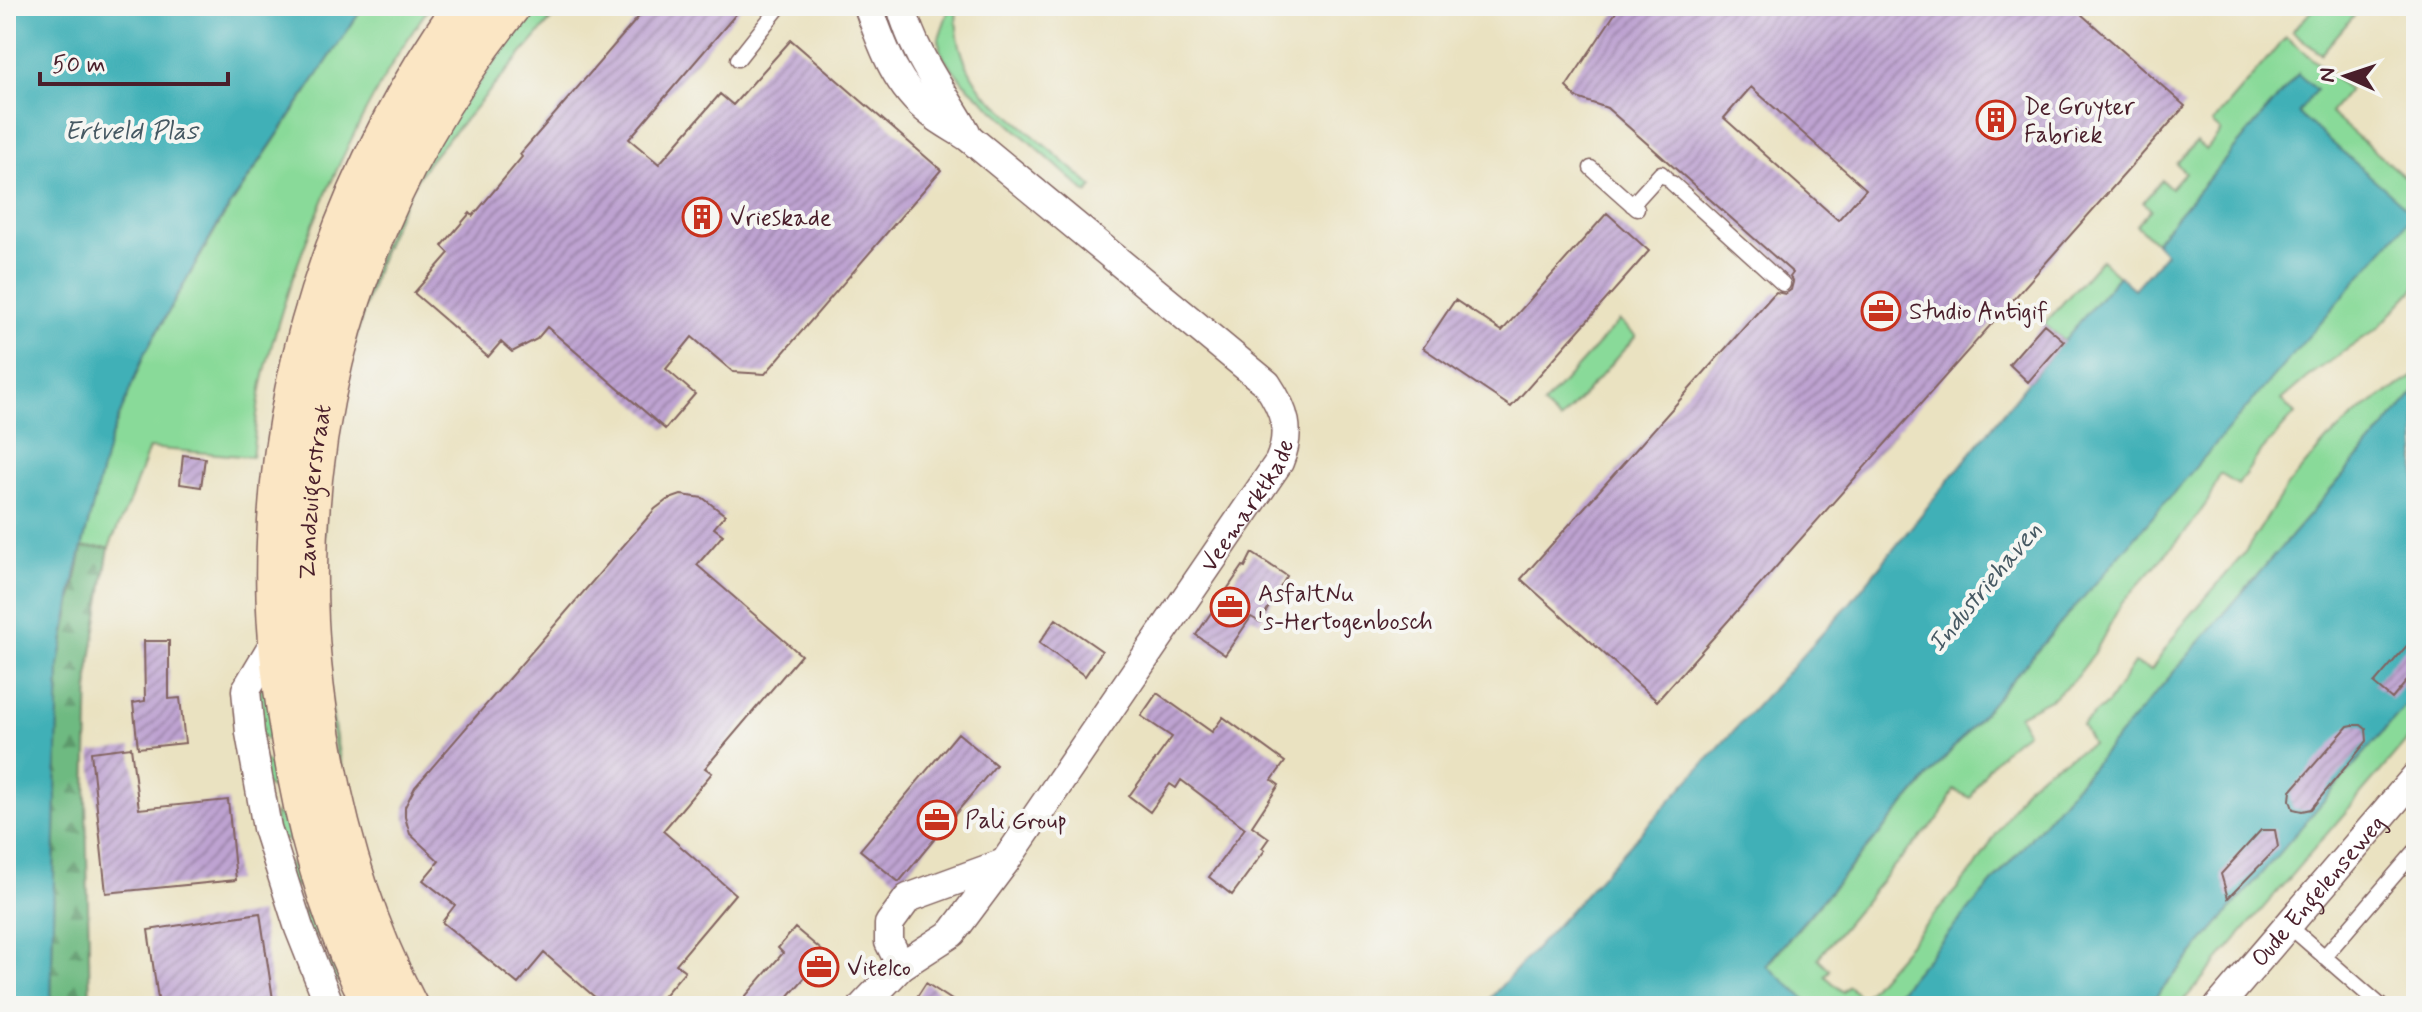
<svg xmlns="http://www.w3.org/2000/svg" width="2422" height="1012" font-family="Mynerve,sans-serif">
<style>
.grass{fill:#89da99;stroke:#6a7c62;stroke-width:2}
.forest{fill:url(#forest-firs);stroke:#5c6c56;stroke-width:2}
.water{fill:#3fb0b7;stroke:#446871;stroke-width:2}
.building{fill:url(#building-hatch);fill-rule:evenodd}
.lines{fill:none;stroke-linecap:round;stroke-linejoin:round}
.lane-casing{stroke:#826360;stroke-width:17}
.street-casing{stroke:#826360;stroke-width:31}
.secondary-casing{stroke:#826360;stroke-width:43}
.lane{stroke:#fff;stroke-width:14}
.street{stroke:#fff;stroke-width:28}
.secondary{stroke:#fbe6c4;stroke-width:40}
.labels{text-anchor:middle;stroke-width:8;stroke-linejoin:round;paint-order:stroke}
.poi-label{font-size:24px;fill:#4a1f2b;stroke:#f6f6f2;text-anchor:start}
.street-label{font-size:24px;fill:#4a1f2b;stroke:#f6f6f2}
.water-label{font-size:26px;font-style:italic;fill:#465963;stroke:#f6f6f2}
</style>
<defs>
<pattern id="forest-firs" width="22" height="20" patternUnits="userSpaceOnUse" patternTransform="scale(2)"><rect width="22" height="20" fill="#6eba81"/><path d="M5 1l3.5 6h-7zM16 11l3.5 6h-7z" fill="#5c976a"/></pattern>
<pattern id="building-hatch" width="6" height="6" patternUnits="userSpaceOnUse" patternTransform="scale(2)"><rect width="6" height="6" fill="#bea3d1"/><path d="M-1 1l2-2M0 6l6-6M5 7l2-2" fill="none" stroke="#9c84aa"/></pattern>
</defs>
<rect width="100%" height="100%" fill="#f6f6f2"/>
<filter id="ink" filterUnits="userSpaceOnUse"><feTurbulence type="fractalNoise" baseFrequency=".0125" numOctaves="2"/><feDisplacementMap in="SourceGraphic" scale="16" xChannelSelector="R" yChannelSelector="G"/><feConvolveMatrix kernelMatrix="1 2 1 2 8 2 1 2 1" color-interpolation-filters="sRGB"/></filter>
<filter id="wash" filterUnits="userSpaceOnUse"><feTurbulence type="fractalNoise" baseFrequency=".006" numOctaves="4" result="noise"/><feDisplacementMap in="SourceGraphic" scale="32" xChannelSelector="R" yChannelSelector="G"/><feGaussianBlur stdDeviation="1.8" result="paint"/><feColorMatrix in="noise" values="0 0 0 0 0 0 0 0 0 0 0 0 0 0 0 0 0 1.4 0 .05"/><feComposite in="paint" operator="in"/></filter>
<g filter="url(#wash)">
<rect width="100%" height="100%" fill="#eae2c1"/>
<path class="grass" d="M364,6H430C356,110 290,260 262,384C257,408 255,433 252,457L149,448L128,505L109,547L82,548L109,442L144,355L220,222Z
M539,6H563C531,43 500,79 468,116C450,137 429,158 415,182C390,225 374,275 360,323C304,508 313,712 376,895C389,933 407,969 424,1006H420C310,782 284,513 371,277C385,236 401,192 425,155C437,137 451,119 465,102C489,70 512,37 539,6Z
M950,6H957C954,37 964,67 983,92L1093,187L1087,193L964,83L945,59L940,50L939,38Z
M2317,6H2362L2321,54L2292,31Z
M2286,37L2349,90L2330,113L2416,187V287L2378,328L2309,376L2281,400L2295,414L2259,454L2238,485L2220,474L2208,501L2189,528L2121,604L2094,654L2074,680L2052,698L2019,715L2027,732C2002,750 1984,769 1971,798L1954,790L1941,816L1892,868L1818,958L1830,970L1825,976L1843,992L1848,986L1862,998L1975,868L2025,788L2044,771L2092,744L2082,725L2108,703L2134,663L2151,670L2182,625L2243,555L2288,485L2326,441L2365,407L2416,375V391L1886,1006H1813L1766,966L2413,214L2297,113L2298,74L2155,242L2136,225L2151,209L2143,202L2162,180L2171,188L2185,172L2176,164L2196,142L2206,150L2221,131L2212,123Z
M2101,260L2119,276L2064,341L2044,324Z
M1619,321L1636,336L1560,421L1543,405Z
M268,680L345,984L323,976L320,960L332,964L335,962L327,942L306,932L302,910L314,915L310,893L289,882L287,863L299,869L302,867L297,846L276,835L275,813L286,819L289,816L284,797L264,783V760L275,767L278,766L274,744L255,731L252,700Z
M2416,693V730L2179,1006H2148Z"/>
<path class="forest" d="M109,547L89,672L86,799L90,1006H51L59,665L82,548Z"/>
<path class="water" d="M6,6H364L219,222L144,355L109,442L76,571L59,665L51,1006H6Z
M2298,74L2316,90L2298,113L2414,214L1766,965L1813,1006H1483L1851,602L2028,382L2119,276L2134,289L2166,253L2155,242Z
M2416,391V693L2148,1006H1886Z"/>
<g id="blocks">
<path class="building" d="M648,6H743L629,139L659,164L720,94L733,105L791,40L941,170L765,374L733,372L692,337L666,369L695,394L665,429L547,327L537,339L512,352L501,342L488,357L414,293L449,253L442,246L470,213L473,216L522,157L520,154Z
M1620,6H2072L2185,106L1657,701L1521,579L1772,296L1776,292L1785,294L1791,290L1793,282L1790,277L1793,273L1607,108L1577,98L1566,87ZM1751,87L1866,189L1838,220L1724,118Z
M1607,213L1649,251L1511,407L1423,348L1455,300L1502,331Z
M2044,324L2064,341L2028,382L2009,364Z
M183,455L205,458L201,487L180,484Z
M681,495L703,498L725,515L714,528L723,535L697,565L801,655L705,768L712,773L663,831L735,894L676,964L685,971L655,1006H605L544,953L518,984L442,922L455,905L423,880L439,861L410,834L405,817V807L415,787L655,509L667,500Z
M1252,553L1287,576L1260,622L1251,617L1225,655L1196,635L1243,566L1245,567Z
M1056,619L1102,651L1085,676L1039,643Z
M2416,635V670L2392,699L2374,684Z
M144,641H169V699L180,698L185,743L138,748L133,703L145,701Z
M1157,693L1212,732L1223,717L1285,762L1272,780L1279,785L1252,826L1269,838L1262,848L1265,850L1232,895L1209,877L1245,828L1181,780L1176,788L1170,784L1150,812L1129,796L1172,737L1141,716Z
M2353,725H2361L2366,729L2367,741L2311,809L2302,811L2293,809L2290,800L2291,791L2348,726Z
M958,733L996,765L899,882L860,850Z
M131,747L139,809L228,800L236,880L106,893L91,752Z
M2261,830H2275L2278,847L2228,898L2221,874Z
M260,913L274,1006H159L148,930Z
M795,928L831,958L813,979L808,974L780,1006H737L783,953L778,948Z
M926,983L961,1006H911Z"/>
</g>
</g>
<g filter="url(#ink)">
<use href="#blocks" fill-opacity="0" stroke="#826360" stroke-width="2"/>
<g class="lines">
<defs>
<path id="lane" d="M738,59L780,6
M1591,168L1637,209
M1672,183L1783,284
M1632,205L1661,173L1665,177
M2288,925L2381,1006
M2324,957L2416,850"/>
<g id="street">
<path d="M901,6C915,57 940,87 966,132"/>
<path d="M278,636L246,690L250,733L267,828L299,928L330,1006"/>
<path d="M901,966L889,942V924L908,898L1004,863"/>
<path id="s1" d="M863,1006L901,966L952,933L1005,862L1279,462C1292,431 1285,411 1267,384L968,137C956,129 942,122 931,113C896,87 882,45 868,6"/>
<path id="s2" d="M2219,1006L2416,776"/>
</g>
<g id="secondary">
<path d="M374,1006C336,933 312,851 297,771C283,696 273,618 277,542C284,350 353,162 464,6"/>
<path id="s3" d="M407,1006C366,928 340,842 324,755C273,483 337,223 510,6"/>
</g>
</defs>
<use href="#lane" class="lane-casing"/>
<use href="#street" class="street-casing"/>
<use href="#secondary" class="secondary-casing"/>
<use href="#lane" class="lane"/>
<use href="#street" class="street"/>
<use href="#secondary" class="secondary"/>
</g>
</g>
<defs>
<symbol id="building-ring" viewBox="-11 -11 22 22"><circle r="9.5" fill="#f6f6f2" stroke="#c8321e" stroke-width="1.5"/><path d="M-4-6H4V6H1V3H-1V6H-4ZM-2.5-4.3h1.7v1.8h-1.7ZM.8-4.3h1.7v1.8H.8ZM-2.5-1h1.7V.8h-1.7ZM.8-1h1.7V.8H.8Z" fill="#c8321e"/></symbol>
<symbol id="office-ring" viewBox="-11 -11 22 22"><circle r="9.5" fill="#f6f6f2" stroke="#c8321e" stroke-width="1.5"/><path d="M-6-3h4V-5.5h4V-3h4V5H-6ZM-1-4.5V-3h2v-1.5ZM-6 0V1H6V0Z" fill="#c8321e"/></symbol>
</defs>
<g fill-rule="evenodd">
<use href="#building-ring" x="1974" y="98" width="44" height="44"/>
<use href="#building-ring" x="680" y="195" width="44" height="44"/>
<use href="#office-ring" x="1859" y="289" width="44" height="44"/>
<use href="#office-ring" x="1208" y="585" width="44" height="44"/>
<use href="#office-ring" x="915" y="798" width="44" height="44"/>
<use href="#office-ring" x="797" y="945" width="44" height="44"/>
</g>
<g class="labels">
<g class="poi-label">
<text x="2024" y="114">De Gruyter<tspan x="2024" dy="28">Fabriek</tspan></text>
<text x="730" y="225">Vrieskade</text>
<text x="1909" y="319">Studio Antigif</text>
<text x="1258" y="601">AsfaltNu<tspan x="1258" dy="28">'s-Hertogenbosch</tspan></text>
<text x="965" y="828">Pali Group</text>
<text x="847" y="975">Vitelco</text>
</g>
<g class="street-label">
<text dy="8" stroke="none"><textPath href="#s3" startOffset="530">Zandzuigerstraat</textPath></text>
<text dy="8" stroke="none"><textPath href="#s1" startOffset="636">Veemarktkade</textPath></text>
<text dy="8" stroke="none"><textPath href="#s2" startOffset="152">Oude Engelenseweg</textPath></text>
</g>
<g class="water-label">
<text x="131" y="139">Ertveld Plas</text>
<text transform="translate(1984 586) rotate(-50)" y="9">Industriehaven</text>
</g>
</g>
<rect width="2422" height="1012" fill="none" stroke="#f6f6f2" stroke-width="32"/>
<g transform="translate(2346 76) rotate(273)" stroke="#f6f6f2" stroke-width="6" paint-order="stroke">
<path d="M0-6L14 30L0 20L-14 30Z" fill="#4a1f2b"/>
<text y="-12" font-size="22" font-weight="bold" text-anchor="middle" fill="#4a1f2b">N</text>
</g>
<path d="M40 72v12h188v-12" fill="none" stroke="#4a1f2b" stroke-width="4"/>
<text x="52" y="72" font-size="24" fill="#4a1f2b" stroke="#f6f6f2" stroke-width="6" paint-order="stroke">50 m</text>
</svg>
